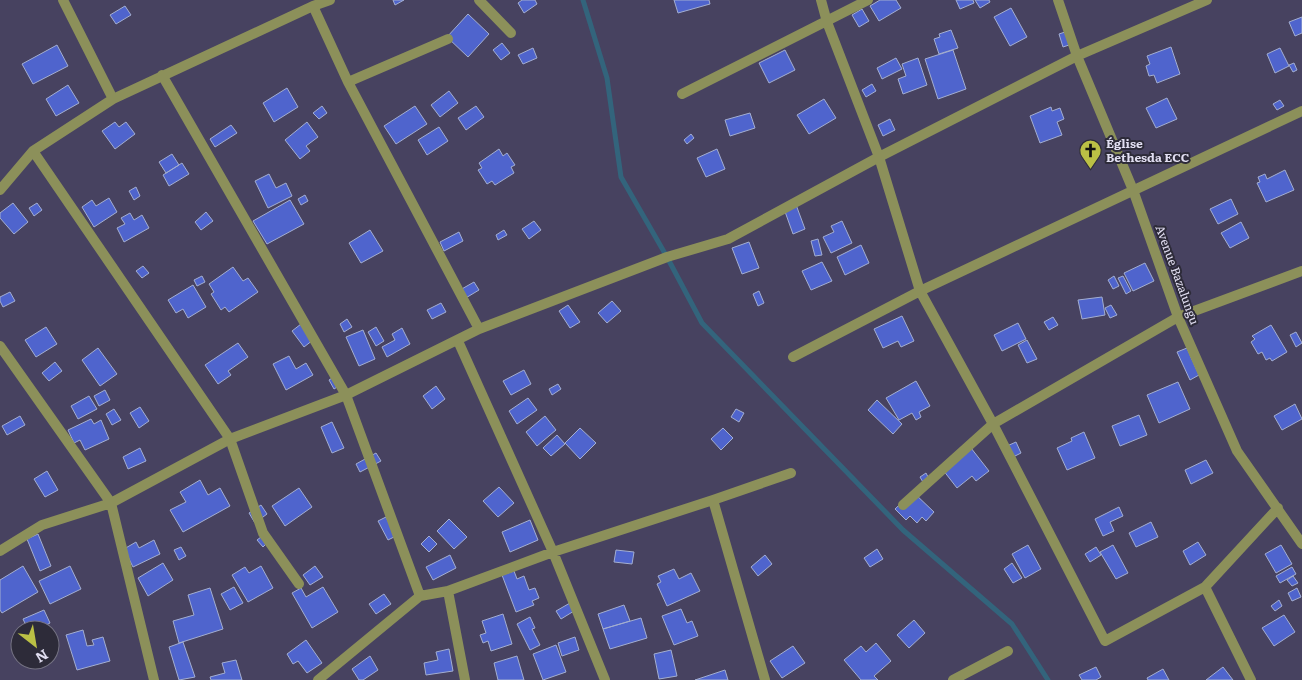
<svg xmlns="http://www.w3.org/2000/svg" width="1302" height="680" font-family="Literata,serif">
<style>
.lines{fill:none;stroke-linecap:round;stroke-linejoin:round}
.stream{stroke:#33647c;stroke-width:5}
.building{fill:#4f64cd;stroke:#a3aed1}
.lane{stroke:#8c905a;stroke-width:10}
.street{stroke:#8c905a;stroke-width:10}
.labels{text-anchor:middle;stroke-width:4;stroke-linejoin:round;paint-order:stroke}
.poi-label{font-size:12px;font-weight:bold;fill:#e1def1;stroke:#2d2b39;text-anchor:start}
.street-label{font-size:12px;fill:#e1def1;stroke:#2d2b39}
</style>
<rect width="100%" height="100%" fill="#474260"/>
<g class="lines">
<path class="stream" d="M583,0L607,78L621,177L667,257L702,323L903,530L1012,624L1048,680"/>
</g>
<path class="building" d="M393,0H404L395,5Z
M522,0H535L537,4L524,13L518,3Z
M674,0H709L710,4L678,13Z
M880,0H896L901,8L879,21L870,6Z
M956,0H973L974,3L960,9Z
M975,0H989L990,2L980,8Z
M125,6L131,15L116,24L110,15Z
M1011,8L1027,37L1010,46L994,17Z
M862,9L869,21L859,27L852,15Z
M468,14L489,34L468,57L447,37Z
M1302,17V33L1295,36L1289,22Z
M951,30L958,48L939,54L934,39L940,37L939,34Z
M1068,31L1072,44L1063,47L1059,34Z
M502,43L510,53L501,60L493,50Z
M57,45L68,66L33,84L22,64Z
M1171,47L1180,74L1157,83L1154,75L1149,76L1146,66L1150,64L1147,56Z
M533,48L537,58L523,64L518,55Z
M1280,48L1289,66L1275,73L1267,54Z
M785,50L795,70L769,83L759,63Z
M953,50L966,89L938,99L925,59Z
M896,58L902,69L882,79L877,68Z
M918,58L927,85L903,94L898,79L906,76L902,64Z
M1294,63L1297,70L1293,72L1289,65Z
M872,84L876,91L866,97L862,90Z
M68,85L79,103L56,116L46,99Z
M287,88L298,107L274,122L263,103Z
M449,91L458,103L440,117L431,105Z
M1167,98L1177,119L1156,128L1146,108Z
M824,99L836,118L809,134L797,115Z
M1280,100L1284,106L1277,110L1273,104Z
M322,106L327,113L319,119L313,113Z
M415,106L427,124L396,144L384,126Z
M476,106L484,117L466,130L458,118Z
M1051,107L1052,111L1060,108L1064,119L1057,122L1062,135L1040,143L1030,116Z
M750,113L755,128L730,136L725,120Z
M890,119L895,130L883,136L878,125Z
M115,122L119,127L126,122L135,134L115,149L102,131Z
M307,122L318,137L306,146L310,151L300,159L285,140Z
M231,125L237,133L215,147L210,139Z
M439,127L448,141L427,155L418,140Z
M691,134L694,138L687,144L684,140Z
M499,149L503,156L507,153L515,165L511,167L514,173L495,185L492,181L487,184L478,170L482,168L479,163Z
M717,149L725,169L706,177L697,158Z
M172,154L179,165L166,173L159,162Z
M182,163L189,174L169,186L163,175Z
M1285,170L1294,190L1266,202L1257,183L1260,182L1258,177L1265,174L1267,179Z
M269,174L276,188L286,183L292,196L268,208L255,181Z
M136,187L140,196L134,200L129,191Z
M305,195L308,201L301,205L298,199Z
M109,198L117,212L94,227L82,207L92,200L96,206Z
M1231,199L1238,214L1218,224L1210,209Z
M290,200L304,224L267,244L253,221Z
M795,202L805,229L793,234L783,206Z
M13,203L28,222L14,234L0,218V213Z
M37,203L42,210L34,216L29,208Z
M206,212L213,221L201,230L195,222Z
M130,213L134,220L142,215L149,228L124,242L117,228L125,224L121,218Z
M534,221L541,230L529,239L522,229Z
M842,221L852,243L831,253L823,237L834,232L831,226Z
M1241,222L1249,238L1230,248L1221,233Z
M370,230L383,251L361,263L349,243Z
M504,230L507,235L498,240L496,235Z
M459,232L463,241L444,251L440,242Z
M818,239L822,255L815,256L811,241Z
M749,242L759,268L742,274L732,248Z
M861,245L869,263L845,275L837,257Z
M822,262L832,281L811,290L802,271Z
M1145,263L1154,281L1133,291L1124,273Z
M143,266L149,273L142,278L136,271Z
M233,267L243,281L248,278L258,292L229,312L225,307L221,310L211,294L214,292L209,284Z
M202,276L205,282L197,286L194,280Z
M1114,276L1119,286L1113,289L1108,280Z
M1123,276L1131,291L1126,294L1118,278Z
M474,282L479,290L464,299L460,290Z
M193,285L206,307L188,318L183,309L176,313L168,300Z
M759,291L764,303L758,306L753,294Z
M10,292L15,301L3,307L0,301V297Z
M1102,297L1105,315L1082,319L1078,300Z
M612,301L621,311L607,323L598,313Z
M441,303L446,312L432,319L427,310Z
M568,305L580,322L570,328L559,311Z
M1111,305L1117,315L1110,318L1105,308Z
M902,316L914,341L901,347L898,341L883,348L874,329Z
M1053,317L1058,325L1049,330L1044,322Z
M347,319L352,327L344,332L340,324Z
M1018,323L1026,339L1002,351L994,335Z
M301,324L313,340L304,347L292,331Z
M1271,325L1287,352L1272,361L1270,358L1266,360L1262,352L1258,354L1251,342L1255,339L1252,336Z
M46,327L57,344L36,357L25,340Z
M376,327L384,341L376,346L368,332Z
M402,328L410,344L387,357L382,347L395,340L392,334Z
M363,330L375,359L359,366L346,337Z
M1296,332L1302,343L1296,347L1290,335Z
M1027,340L1037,359L1027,363L1018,345Z
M238,343L248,357L228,371L231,375L218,384L205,365Z
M98,348L117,374L100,386L82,360Z
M1187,348L1199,375L1190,380L1177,352Z
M289,356L296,369L306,363L313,375L286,390L273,364Z
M55,362L62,371L49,381L42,373Z
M524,370L531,384L511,395L503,381Z
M337,375L342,384L334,389L329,380Z
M916,381L930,406L919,412L921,417L916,420L912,413L899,420L886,398Z
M1178,382L1190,409L1159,423L1147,395Z
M558,384L561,389L552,395L549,389Z
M436,386L445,399L432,409L423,396Z
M105,390L110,400L99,406L94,396Z
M89,396L97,409L78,419L71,406Z
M528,398L537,410L517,424L509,411Z
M877,400L902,424L893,434L868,410Z
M1295,404L1302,419L1282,430L1274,416Z
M140,407L149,421L139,428L130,413Z
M114,409L121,420L112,425L106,414Z
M736,409L744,413L739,422L731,417Z
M1139,415L1147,435L1120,446L1112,426Z
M20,416L25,425L7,435L2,426Z
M545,416L556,430L537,446L526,432Z
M91,419L94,424L101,420L109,439L85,450L80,440L74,443L68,430Z
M332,422L344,448L332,453L321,427Z
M580,428L596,443L580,459L565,443Z
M723,428L733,438L721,450L711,439Z
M1084,432L1095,458L1067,470L1057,448L1072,441L1071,438Z
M557,435L565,444L551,456L543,448Z
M1016,442L1021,453L1013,457L1007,446Z
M140,448L146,461L128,469L123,457Z
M971,448L989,471L976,481L972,476L957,488L943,470Z
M376,453L381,461L360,472L356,464Z
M1206,460L1213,473L1191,484L1185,470Z
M47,471L58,490L45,497L34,479Z
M926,473L930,481L924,484L920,477Z
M200,480L208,495L220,488L230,506L183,532L170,510L186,502L180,492Z
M499,487L514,503L498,517L483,501Z
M299,488L312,507L285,526L272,506Z
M913,492L934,512L926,521L922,517L917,523L910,516L906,520L895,509Z
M261,505L267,514L255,523L249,513Z
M1119,507L1123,516L1110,522L1114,531L1103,536L1095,519Z
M386,517L396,536L388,540L378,521Z
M449,519L467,537L454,549L437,531Z
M530,520L538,540L510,552L502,532Z
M1151,522L1158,537L1136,547L1129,533Z
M38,534L51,566L40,571L27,539Z
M265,534L270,540L263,547L257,540Z
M429,536L437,544L429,552L421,544Z
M154,540L160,554L133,567L124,549L136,542L139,548Z
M1198,542L1206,555L1190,565L1183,551Z
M1028,545L1041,569L1025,578L1012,554Z
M1113,545L1128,573L1116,579L1100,552Z
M1281,545L1292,564L1276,573L1265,554Z
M181,547L186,556L179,560L174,550Z
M1096,547L1101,555L1090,562L1085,554Z
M877,549L883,559L870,567L864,558Z
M616,550L634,552L632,564L614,562Z
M450,555L456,568L433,580L426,567Z
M765,555L772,564L758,576L751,567Z
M163,563L173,580L148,596L138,578Z
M1012,563L1022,578L1013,583L1004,569Z
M23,566L38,592L2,613L0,610V580Z
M70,566L81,589L50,604L39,581Z
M261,566L273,588L248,602L232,575L245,567L249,573Z
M315,566L323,577L310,585L303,575Z
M1292,567L1296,574L1280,583L1276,576Z
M674,569L679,579L691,573L700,591L667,606L657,584L661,582L658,576Z
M514,571L517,579L524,576L529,590L535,588L539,598L532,601L534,605L516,612L502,575Z
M1293,576L1298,583L1292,586L1287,580Z
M234,587L243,603L230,610L221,594Z
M323,587L338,612L312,628L292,593L301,588L306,597Z
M210,588L223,629L179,643L173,621L194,615L188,595Z
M1297,588L1301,597L1292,601L1288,593Z
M384,594L391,604L376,614L369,604Z
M1279,600L1282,606L1275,611L1271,606Z
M570,603L574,611L561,619L556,611Z
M624,605L630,621L603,629L598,614Z
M681,609L687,623L692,621L698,636L674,645L662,616Z
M44,610L50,623L37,630H28L23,619Z
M503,614L512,644L491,651L488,641L483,643L480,635L486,633L482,621Z
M1284,615L1295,632L1274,646L1262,628Z
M530,617L535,628L532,629L540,645L530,650L517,624Z
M641,618L647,638L610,649L603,629Z
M914,620L925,633L909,648L897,635Z
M83,630L87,646L94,645L92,640L103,637L110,661L77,670L66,635Z
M575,637L579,650L562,656L558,643Z
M306,640L322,663L307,673L298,661L293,664L287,654Z
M183,642L195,677L179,680L169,647Z
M876,643L891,661L874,676L878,680H861L844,660L861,646L866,652Z
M556,645L566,672L543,680L533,654Z
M793,646L805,663L782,678L770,661Z
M449,649L453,671L426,675L424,663L438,660L436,652Z
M671,650L677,676L659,679L654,654Z
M370,656L378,670L363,680H359L352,669Z
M517,656L524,680H498L494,663Z
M236,660L242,680H211L210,677L225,673L222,663Z
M1096,667L1101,677L1096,680H1082L1079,675Z
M1223,667L1233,680H1206Z
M1163,669L1169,680H1148L1147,678Z
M725,670L728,680H695Z"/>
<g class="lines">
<path class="lane" d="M479,0L511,33
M230,439L263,533L299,584"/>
<path class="street" d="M63,0L113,99
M821,0L827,22L879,157L920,291L993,424L1105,641L1205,587L1278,508
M1058,0L1077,56L1133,190L1178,317L1237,451L1302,544
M313,6L348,82L479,329
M162,75L346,395L420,596
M348,82L448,39
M682,94L868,0
M33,151L230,439
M0,190L33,151L113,99L313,6L330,0
M458,341L553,552L605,680
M0,346L111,503L154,680
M793,357L920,291L1302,111
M713,500L765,680
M903,505L993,424L1178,317L1302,271
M0,551L42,525L111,503L230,439L346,395L479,329L667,257L728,239L879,157L1077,56L1207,0
M1205,587L1251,680
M448,591L465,680
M318,680L420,596L448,591L553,552L713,500L791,473
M953,680L1008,651"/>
</g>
<defs>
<symbol id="church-pin" viewBox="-11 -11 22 30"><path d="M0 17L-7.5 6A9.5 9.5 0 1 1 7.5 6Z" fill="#bbc045" stroke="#2d2b39"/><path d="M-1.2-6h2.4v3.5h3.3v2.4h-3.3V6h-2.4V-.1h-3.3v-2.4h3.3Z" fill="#111"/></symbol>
</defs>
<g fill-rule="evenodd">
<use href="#church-pin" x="1078" y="138" width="25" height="34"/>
</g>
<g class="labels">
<g class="poi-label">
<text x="1106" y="148">Église<tspan x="1106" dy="14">Bethesda ECC</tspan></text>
</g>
<g class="street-label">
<text transform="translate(1177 275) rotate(70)" y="4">Avenue Bazalungu</text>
</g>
</g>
<g transform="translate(35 645) rotate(149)"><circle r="24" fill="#2d2b39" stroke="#757383"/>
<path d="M0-4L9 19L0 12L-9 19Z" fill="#bbc045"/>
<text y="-8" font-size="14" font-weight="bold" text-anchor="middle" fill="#e1def1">N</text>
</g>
</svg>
